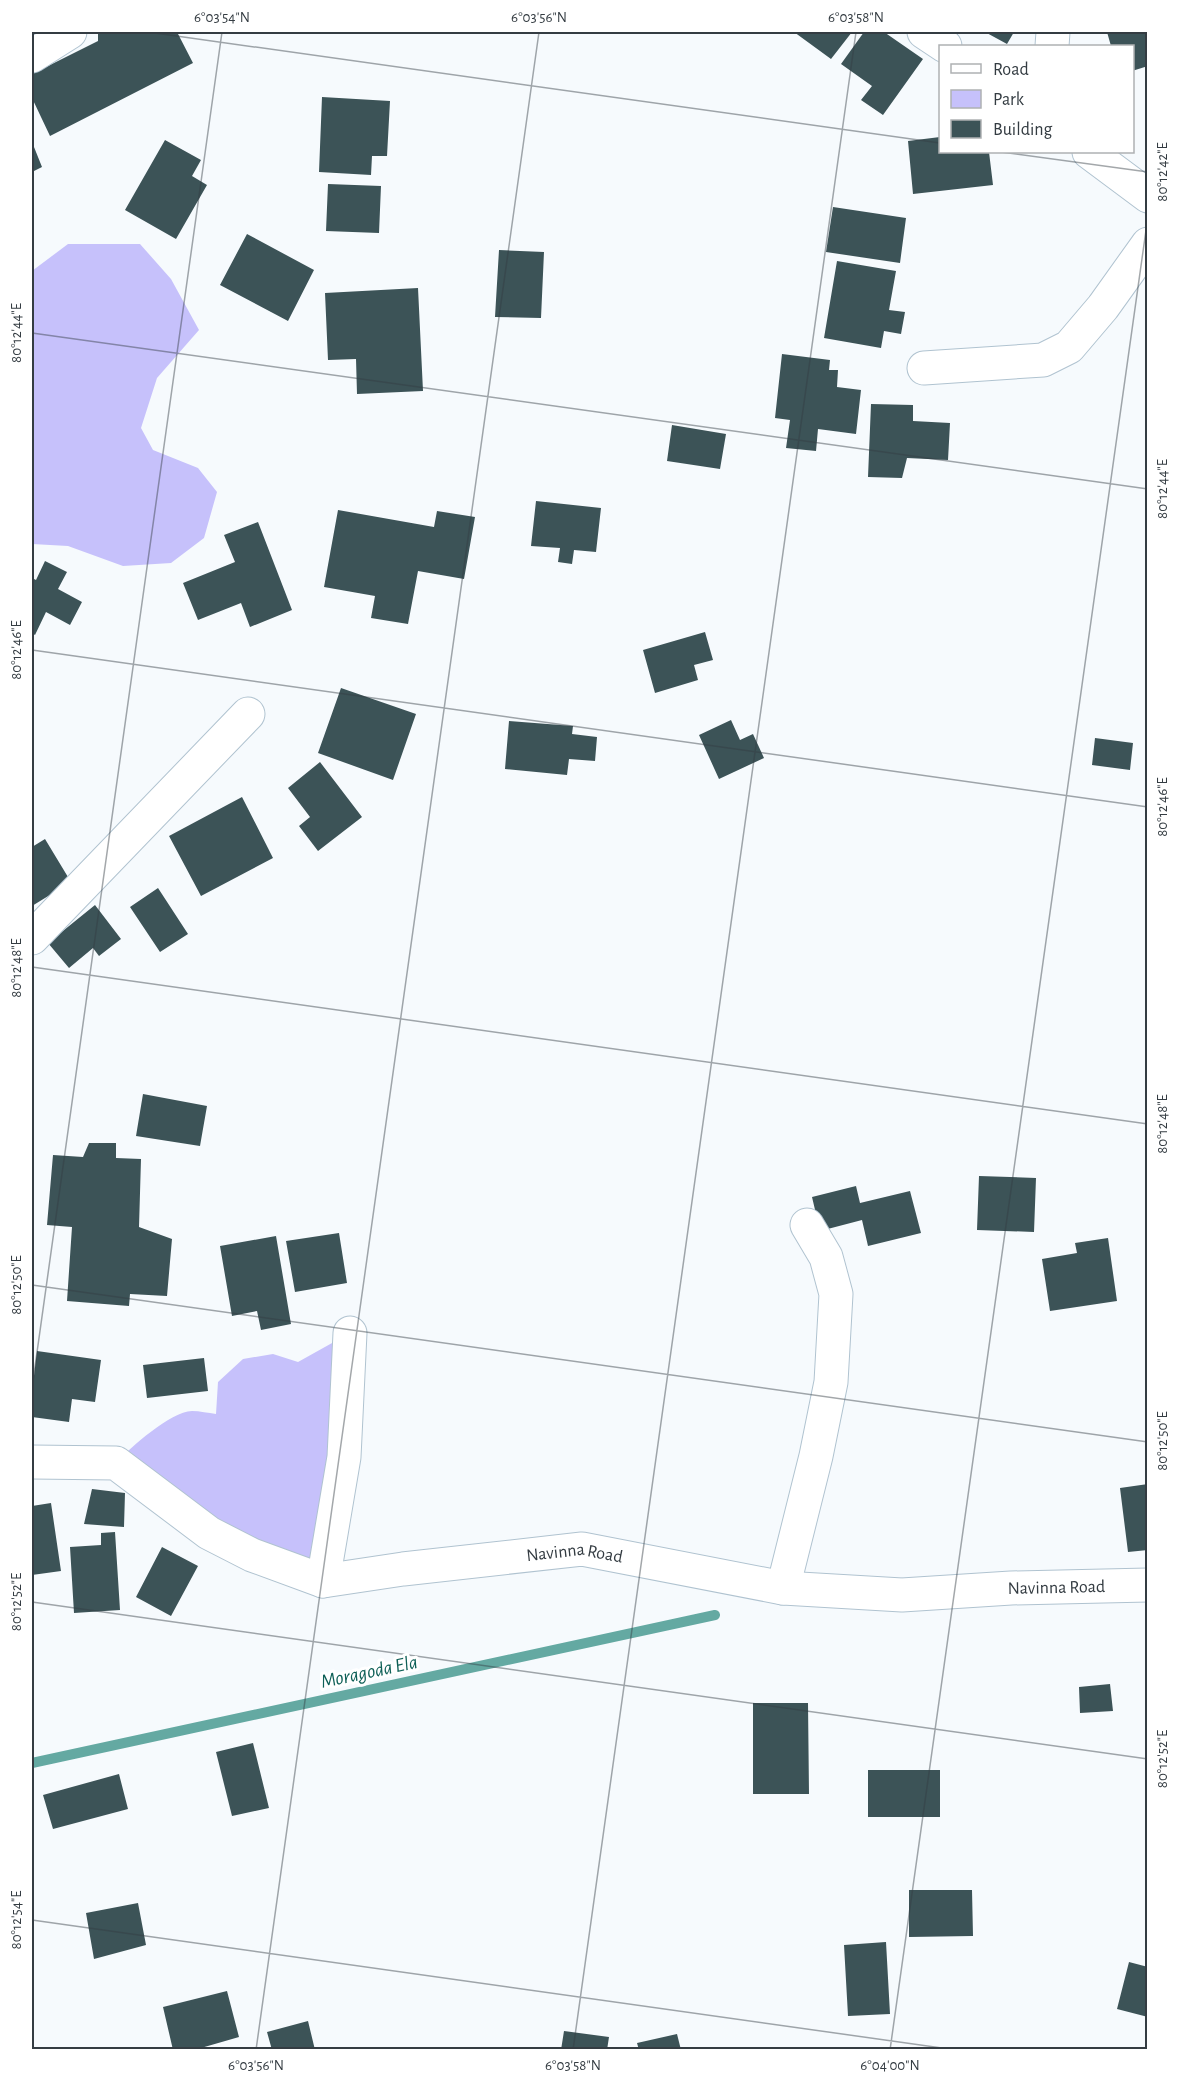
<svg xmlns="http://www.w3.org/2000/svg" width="1179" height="2081" font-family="'Alegreya Sans',sans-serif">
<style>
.green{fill:#c6c1fb}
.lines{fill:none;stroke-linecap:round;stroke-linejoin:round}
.stream{stroke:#64a9a2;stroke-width:10}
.building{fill:#3c5357}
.minor-casing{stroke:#b0c3d0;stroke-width:35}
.minor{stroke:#fff;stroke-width:33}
.ticks{fill:none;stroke:#343c42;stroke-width:1.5;stroke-opacity:0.45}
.labels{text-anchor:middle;stroke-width:6;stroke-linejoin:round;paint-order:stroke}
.street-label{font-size:18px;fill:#343c42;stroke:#fff}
.water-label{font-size:20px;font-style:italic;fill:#0f6057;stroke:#fff}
.neatline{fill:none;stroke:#343c42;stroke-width:2}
.ticks-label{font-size:15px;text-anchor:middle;fill:#343c42}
</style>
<rect width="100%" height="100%" fill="#f6fafd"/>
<path class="green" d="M68,244H140L171,279L199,330L157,378L141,428L153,450L198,468L217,492L204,538L171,563L123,566L68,546L32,544V271Z
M350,1333L323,1581L116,1463C131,1447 170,1412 192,1411C200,1411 208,1413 216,1414L218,1382L243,1359L273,1354L298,1362Z"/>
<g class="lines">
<path class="stream" d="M32,1763L715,1615"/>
</g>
<path class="building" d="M98,32H177L193,63L50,136L32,98V74L98,41Z
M794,32H852L831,59Z
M864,32H884L923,59L883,115L861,100L872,86L841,64Z
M985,32H1014L1007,44Z
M1107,32H1148V66L1132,71V46H1111Z
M322,97L390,101L387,156H372L371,175L319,172Z
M940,137V152H989L993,185L913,194L908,141Z
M165,140L201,160L192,176L207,185L176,239L125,210Z
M32,142L42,167L32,172Z
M328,184L381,186L379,233L326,231Z
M833,207L906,218L900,263L826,252Z
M247,234L314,270L288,321L220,285Z
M499,250L544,252L541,318L495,317Z
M837,261L896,271L889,310L905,312L901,334L884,331L881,348L824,338Z
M418,288L423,391L357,394L356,359L328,360L325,293Z
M782,354L830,360L829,370H838L837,387L861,390L856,434L818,429L816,451L786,448L790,420L775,418Z
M871,404L913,405V421L950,423L948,460L907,458L902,478L868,477Z
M672,425L726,434L720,469L667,461Z
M536,501L601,508L596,552L574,550L572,564L558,562L560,548L531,546Z
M338,510L434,527L437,511L475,517L464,579L418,571L408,624L371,618L375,596L324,587Z
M258,522L292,610L250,627L241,603L198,620L183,583L235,562L224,535Z
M45,561L67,572L58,589L82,602L70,625L46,612L35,635L32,633V578L36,580Z
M705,632L713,660L694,665L698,680L655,693L643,650Z
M341,688L416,714L393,780L318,753Z
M731,720L740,740L753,734L764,758L719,779L699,735Z
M509,721L573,726L572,734L597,737L595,761L569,759L567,775L505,769Z
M1095,738L1133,743L1130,770L1092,765Z
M320,762L362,817L318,851L299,826L310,817L288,788Z
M242,797L273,858L201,896L169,836Z
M45,839L71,882L32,906V847Z
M158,888L188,934L160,952L130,907Z
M95,905L121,939L99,956L93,948L69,968L48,943Z
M143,1094L207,1106L200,1146L136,1136Z
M89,1143H116V1158L141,1159L139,1227L172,1239L167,1296L130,1294L129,1306L67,1301L72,1227L47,1225L53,1155L83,1157Z
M979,1176L1036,1178L1034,1232L977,1230Z
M856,1186L860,1203L910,1191L921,1233L868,1246L862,1220L820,1231L812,1197Z
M339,1233L347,1283L295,1292L286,1241Z
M276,1236L291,1324L261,1330L257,1311L232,1316L220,1246Z
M1108,1238L1117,1301L1050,1311L1042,1259L1077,1253L1075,1243Z
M37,1351L101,1360L95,1402L72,1399L69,1422L32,1417V1392Z
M204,1358L208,1391L147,1398L143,1365Z
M1148,1484V1550L1128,1552L1120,1488Z
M92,1489L125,1493L124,1527L84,1524Z
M51,1503L61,1571L32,1575V1506Z
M115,1532L120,1610L74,1613L70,1547L101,1545V1533Z
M162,1547L198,1566L171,1616L136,1597Z
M1110,1684L1113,1711L1080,1713L1079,1687Z
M753,1703H808L809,1794H753Z
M253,1743L269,1808L232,1816L216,1752Z
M868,1770H940V1817H868Z
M119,1774L128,1809L53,1829L43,1795Z
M909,1890H972L973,1936L909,1937Z
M138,1903L146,1945L94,1959L86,1913Z
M886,1942L890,2014L848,2016L844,1945Z
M1129,1962L1148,1967V2017L1117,2009Z
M227,1991L239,2037L194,2050H173L163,2007Z
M308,2021L315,2050H272L267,2032Z
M564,2031L609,2037L607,2050H561Z
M677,2034L681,2050H639L637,2043Z"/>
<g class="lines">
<defs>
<g id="minor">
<path d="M924,32L945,46"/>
<path d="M1052,46L1053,32"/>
<path d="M32,56L70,32"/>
<path d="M1089,152L1148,196"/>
<path d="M924,368L1043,360L1069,347L1103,307L1148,244"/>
<path d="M32,938L248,714"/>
<path id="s1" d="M32,1462L116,1463L209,1533L252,1555L323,1581L403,1569L582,1549L783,1588L902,1595L1011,1588L1148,1585"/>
<path d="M323,1581L344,1457L350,1333"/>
<path d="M783,1588L816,1456L831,1382L836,1294L826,1257L807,1225"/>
</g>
</defs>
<use href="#minor" class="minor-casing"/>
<use href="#minor" class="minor"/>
</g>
<path class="ticks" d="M148,32L940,143M1001,152L1148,172M32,333L1148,489M32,650L1148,807M32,967L1148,1124M32,1285L1148,1442M32,1388L222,32M32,1602L1148,1759M32,1920L956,2050M256,2050L539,32M573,2050L856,32M890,2050L1148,216"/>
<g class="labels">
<g class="street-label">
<text dy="6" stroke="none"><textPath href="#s1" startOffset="578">Navinna Road</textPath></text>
<text dy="6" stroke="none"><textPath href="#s1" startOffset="1064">Navinna Road</textPath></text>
</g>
<g class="water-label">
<text transform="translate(369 1671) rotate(-12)" y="7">Moragoda Ela</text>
</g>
</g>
<rect width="1179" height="2081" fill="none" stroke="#ffffff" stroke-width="66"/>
<rect x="939" y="45" width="195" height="108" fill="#ffffff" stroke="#aeb1b3" stroke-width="1.5"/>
<rect x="951" y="64" width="30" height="9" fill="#ffffff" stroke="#aeb1b3" stroke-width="1.5"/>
<text x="993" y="75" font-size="18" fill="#343c42">Road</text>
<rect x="951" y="90" width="30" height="18" fill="#c6c1fb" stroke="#aeb1b3" stroke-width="1.5"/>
<text x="993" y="105" font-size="18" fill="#343c42">Park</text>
<rect x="951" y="120" width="30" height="18" fill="#3c5357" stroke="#aeb1b3" stroke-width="1.5"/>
<text x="993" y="135" font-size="18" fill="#343c42">Building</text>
<rect x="33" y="33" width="1113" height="2015" class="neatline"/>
<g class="ticks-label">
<text x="222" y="22">6°03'54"N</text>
<text x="539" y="22">6°03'56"N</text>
<text x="856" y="22">6°03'58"N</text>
<text transform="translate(1162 172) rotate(-90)" y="5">80°12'42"E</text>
<text transform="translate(16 333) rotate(-90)" y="5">80°12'44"E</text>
<text transform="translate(1162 489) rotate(-90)" y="5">80°12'44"E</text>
<text transform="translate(16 650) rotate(-90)" y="5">80°12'46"E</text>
<text transform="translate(1162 807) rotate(-90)" y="5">80°12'46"E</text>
<text transform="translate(16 968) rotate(-90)" y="5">80°12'48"E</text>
<text transform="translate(1162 1124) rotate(-90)" y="5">80°12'48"E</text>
<text transform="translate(16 1285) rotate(-90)" y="5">80°12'50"E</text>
<text transform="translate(1162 1441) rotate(-90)" y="5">80°12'50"E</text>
<text transform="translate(16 1602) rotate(-90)" y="5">80°12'52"E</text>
<text transform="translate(1162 1759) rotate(-90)" y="5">80°12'52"E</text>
<text transform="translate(16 1920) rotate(-90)" y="5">80°12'54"E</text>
<text x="256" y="2070">6°03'56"N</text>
<text x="573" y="2070">6°03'58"N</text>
<text x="890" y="2070">6°04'00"N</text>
</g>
</svg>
